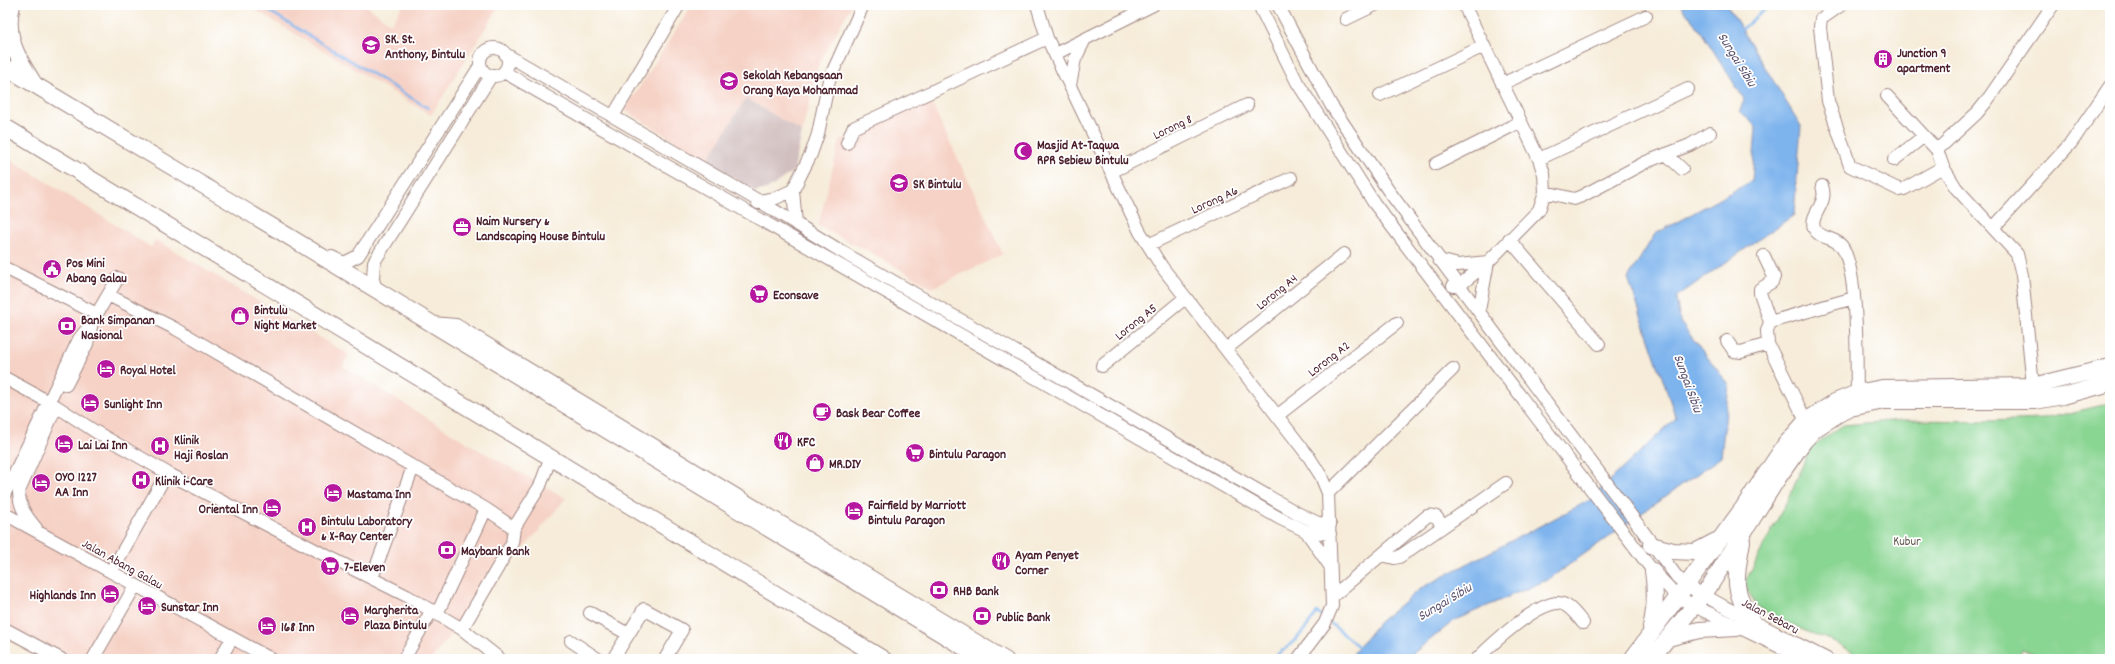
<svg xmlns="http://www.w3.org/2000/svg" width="2115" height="664" font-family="Dekko,sans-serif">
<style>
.built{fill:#f6d1c5}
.industrial{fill:#d1bfbf}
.green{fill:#89d592;stroke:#6a7a5e}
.water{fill:#7eb4ed;stroke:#646a8c}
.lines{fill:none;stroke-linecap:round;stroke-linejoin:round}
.stream{stroke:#7eb4ed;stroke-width:2.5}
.minor-casing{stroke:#a08682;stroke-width:14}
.major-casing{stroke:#a08682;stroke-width:18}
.minor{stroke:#fff;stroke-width:12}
.major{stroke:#fff;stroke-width:16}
.labels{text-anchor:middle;stroke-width:3.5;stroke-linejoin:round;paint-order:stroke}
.poi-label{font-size:13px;font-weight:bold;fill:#4a1f2b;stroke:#fff;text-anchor:start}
.street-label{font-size:13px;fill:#4a1f2b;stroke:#fff}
.park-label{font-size:13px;fill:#5d564a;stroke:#fff}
.water-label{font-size:14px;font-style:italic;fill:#5c536f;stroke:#fff}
</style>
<rect width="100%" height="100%" fill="#fff"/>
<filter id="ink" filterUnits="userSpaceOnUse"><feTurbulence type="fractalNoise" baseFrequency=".025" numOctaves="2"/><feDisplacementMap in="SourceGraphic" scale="8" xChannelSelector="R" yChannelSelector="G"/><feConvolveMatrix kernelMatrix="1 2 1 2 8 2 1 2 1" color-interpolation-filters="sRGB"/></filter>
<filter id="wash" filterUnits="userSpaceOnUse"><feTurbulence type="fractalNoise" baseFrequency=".012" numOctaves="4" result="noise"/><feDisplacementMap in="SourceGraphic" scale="16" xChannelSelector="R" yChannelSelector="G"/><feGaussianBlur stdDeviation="0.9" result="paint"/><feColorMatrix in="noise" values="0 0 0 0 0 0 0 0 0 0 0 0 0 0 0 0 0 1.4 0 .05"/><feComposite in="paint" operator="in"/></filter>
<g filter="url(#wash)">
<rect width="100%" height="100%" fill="#f6ecd9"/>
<path class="built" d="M247,5H365L391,24L403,5H500L431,115Z
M692,5H852L819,63L802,132L746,98L707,161L625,110Z
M931,102L1003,254L932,288L874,254L818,226L840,140Z
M5,156L151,247L156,240L349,355L343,366L479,450L566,498L431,659H42L5,639Z"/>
<path class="industrial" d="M746,98L802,132L794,170L770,188L755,192L707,161Z"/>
<path class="green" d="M2110,401V659H2045L2022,650L2015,659H1862L1838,643L1803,630L1757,607L1744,584L1792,491L1810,448L1843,425L1903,420L1987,421L2044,419L2103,405Z"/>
<path class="water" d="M1680,5H1727L1801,126L1794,215L1676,297L1680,322L1729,385L1721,457L1549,579L1455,620L1406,659H1349L1379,622L1421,588L1588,501L1676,418L1628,278L1655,234L1752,181L1756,127L1740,111L1744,99L1702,33Z"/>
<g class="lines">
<path class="stream" d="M259,5L428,108
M1740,31L1770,5
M1329,622L1360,648
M1270,659C1291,647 1305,632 1317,612L1324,617"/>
</g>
</g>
<g filter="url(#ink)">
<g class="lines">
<defs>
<path id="minor" d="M1037,5L1047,38L1140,232L1162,267L1309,457L1321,476L1328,493L1332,606L1325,623L1298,659
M1259,5L1297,82L1374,203L1653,571L1677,596L1694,606L1805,659
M1278,5L1331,105L1388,190L1677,577L1686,585L1723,606L1827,659
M1841,5L1821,19L1820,27L1828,101L1850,166L1900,190L1904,189L1943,167
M1346,19L1375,5
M480 62a14 14 0 1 1 28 0a14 14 0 1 1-28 0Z
M1055,54L1153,5
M507,55L759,201L849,256L1299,514L1318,523L1330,525
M504,72L1279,518L1306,531L1330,534
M1502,84L1646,16
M1070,85L1075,59L1085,39
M1380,95L1484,46
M1887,96L1937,150L1943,167L1956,188L2017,254L2022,275L2033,386
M613,116L679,5
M847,143L853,128L1047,38
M1937,150L1977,113L1986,102L2053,5
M1666,154L1682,169
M1539,159L1688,89
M1894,160L1924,136
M1436,164L1520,122
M1111,172L1247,105
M1822,186C1829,204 1809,214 1814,228C1818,239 1837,237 1843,248C1859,279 1856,356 1857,393
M1545,192L1574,199L1582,196L1646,162L1690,145L1710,133
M758,203L759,201L776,198L793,190
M796,224L793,190L811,154L818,134L829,80L863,5
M1993,228L2071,143L2110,86
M1509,239L1599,344
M1148,245L1291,178
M1764,256L1774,277L1772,282L1760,289V293L1770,322
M332,257L344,263L358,256L480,66
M1439,260L1458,265L1488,262
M5,268L97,314
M1453,286L1460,285L1488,262L1539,210L1545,192L1544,174L1539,159L1464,5
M376,290L373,279L374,262L491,76
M108,295L176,329L486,509L514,528
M1479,311L1488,262
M432,323L456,325L1007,659
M1727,341L1734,351L1741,352L1768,344
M1226,349L1344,254
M1102,366L1185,298
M5,378L56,406L96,432L171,475L319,552L407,596L462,629L500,659
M66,385L87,344L91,327
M1278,415L1397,323
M1806,421L1768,344L1767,331L1770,322L1854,298
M5,493L79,339L91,324L118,278
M1328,493L1453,369
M5,514L271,659
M36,528C26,516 19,507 19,491L55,409
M1306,531L1330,566
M1382,555L1394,558L1399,557L1506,483
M111,572L167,473
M372,578L413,467
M1333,596L1427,516C1436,514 1438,518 1442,526
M590,613L628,634
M437,614L486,509
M5,629L61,659
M462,629L512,543L514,528L540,486L550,459
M571,641L598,659
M93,659L135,586
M220,659L232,638
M404,659L432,610
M613,659L644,609L682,630L665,659
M1477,659C1493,643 1534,605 1557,603C1568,602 1577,616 1583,623"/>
<path id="major" d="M12,5C4,36 17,57 33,82
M5,67L283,233L983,659
M5,127L883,659
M1742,541C1736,578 1731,588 1752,621
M1651,545L1673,551L1695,552L1716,541
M1651,627C1656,607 1656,591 1653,571
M1668,638L1699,630L1737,628
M1632,659L1743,508L1785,445L1806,421L1835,402L1857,393L1882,388L2033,386L2110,367
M1651,659L1709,587L1778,478L1804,441L1815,429L1840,413L1850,408L1884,401H2035L2063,396L2110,383"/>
</defs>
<use href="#minor" class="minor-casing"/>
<use href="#major" class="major-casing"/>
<use href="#minor" class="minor"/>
<use href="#major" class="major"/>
</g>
</g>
<defs>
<symbol id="school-disc" viewBox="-11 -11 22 22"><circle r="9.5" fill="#b5179e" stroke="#fff"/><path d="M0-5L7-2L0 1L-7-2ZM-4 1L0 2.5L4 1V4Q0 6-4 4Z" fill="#fff"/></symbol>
<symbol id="building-disc" viewBox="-11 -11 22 22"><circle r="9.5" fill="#b5179e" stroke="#fff"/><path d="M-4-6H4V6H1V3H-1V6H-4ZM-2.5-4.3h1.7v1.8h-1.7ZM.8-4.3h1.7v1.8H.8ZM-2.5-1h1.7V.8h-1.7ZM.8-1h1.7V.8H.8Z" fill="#fff"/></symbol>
<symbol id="mosque-disc" viewBox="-11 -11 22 22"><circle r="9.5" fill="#b5179e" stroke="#fff"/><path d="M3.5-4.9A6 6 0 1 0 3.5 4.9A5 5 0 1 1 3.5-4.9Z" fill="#fff"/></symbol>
<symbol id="office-disc" viewBox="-11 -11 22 22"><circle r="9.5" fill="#b5179e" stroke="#fff"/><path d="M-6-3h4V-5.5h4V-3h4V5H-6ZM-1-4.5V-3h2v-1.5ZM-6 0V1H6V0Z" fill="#fff"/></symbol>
<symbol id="civic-disc" viewBox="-11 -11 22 22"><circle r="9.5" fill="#b5179e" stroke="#fff"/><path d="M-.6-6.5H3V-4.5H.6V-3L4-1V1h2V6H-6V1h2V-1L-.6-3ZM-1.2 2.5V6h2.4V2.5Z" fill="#fff"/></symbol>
<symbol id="supermarket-disc" viewBox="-11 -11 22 22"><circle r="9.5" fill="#b5179e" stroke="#fff"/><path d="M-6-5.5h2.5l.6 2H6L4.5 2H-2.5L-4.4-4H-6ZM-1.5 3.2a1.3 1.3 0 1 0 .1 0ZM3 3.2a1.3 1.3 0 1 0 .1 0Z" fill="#fff"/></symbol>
<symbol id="shop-disc" viewBox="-11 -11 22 22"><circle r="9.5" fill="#b5179e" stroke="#fff"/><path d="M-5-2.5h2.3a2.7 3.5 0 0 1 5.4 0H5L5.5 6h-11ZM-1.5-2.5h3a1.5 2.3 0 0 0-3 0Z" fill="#fff"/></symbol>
<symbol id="bank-disc" viewBox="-11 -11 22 22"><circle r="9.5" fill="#b5179e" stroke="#fff"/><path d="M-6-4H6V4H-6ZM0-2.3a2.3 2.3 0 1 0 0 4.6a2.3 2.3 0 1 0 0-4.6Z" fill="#fff"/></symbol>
<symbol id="hotel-disc" viewBox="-11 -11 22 22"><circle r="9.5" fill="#b5179e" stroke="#fff"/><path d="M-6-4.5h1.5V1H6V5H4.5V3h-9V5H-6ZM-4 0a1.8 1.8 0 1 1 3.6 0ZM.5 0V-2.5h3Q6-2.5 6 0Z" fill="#fff"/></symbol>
<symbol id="cafe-disc" viewBox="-11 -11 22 22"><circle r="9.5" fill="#b5179e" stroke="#fff"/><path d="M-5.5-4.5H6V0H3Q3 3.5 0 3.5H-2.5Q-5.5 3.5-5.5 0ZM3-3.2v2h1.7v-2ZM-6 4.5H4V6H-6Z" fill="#fff"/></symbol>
<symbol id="restaurant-disc" viewBox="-11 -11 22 22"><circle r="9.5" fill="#b5179e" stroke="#fff"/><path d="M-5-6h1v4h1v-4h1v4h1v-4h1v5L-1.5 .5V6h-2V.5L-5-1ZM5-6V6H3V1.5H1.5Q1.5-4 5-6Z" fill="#fff"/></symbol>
<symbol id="hospital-disc" viewBox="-11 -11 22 22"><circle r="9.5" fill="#b5179e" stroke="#fff"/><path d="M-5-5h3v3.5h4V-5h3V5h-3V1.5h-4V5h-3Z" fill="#fff"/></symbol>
</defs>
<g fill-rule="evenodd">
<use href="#school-disc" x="360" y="34" width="22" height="22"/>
<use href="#building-disc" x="1872" y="48" width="22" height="22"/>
<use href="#school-disc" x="718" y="70" width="22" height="22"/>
<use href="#mosque-disc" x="1012" y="140" width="22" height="22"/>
<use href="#school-disc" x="888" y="172" width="22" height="22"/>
<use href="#office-disc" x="451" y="216" width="22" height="22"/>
<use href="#civic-disc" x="41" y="258" width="22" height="22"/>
<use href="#supermarket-disc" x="748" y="283" width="22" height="22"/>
<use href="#shop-disc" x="229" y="305" width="22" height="22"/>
<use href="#bank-disc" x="56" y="315" width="22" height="22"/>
<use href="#hotel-disc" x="95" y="358" width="22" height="22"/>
<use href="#hotel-disc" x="79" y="392" width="22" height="22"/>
<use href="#cafe-disc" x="811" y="401" width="22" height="22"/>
<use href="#restaurant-disc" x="772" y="430" width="22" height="22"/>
<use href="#hotel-disc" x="53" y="433" width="22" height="22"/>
<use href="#hospital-disc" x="149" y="435" width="22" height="22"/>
<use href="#supermarket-disc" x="904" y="442" width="22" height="22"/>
<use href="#shop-disc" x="804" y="452" width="22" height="22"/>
<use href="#hospital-disc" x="130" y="469" width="22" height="22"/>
<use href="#hotel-disc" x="30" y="472" width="22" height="22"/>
<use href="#hotel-disc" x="322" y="482" width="22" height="22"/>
<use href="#hotel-disc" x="261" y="497" width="22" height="22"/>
<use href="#hotel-disc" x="843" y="500" width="22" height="22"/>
<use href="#hospital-disc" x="296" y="516" width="22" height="22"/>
<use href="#bank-disc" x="436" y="539" width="22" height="22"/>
<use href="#restaurant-disc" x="990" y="550" width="22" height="22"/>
<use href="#supermarket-disc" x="319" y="555" width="22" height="22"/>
<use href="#bank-disc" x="928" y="579" width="22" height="22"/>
<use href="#hotel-disc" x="99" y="583" width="22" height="22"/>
<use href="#hotel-disc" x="136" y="595" width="22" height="22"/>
<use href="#hotel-disc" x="339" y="605" width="22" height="22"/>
<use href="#bank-disc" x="971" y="605" width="22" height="22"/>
<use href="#hotel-disc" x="256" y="615" width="22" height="22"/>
</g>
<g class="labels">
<g class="poi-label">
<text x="385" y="43">SK. St.<tspan x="385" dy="15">Anthony, Bintulu</tspan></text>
<text x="1897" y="57">Junction 9<tspan x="1897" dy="15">apartment</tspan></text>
<text x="743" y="79">Sekolah Kebangsaan<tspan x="743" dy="15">Orang Kaya Mohammad</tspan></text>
<text x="1037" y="149">Masjid At-Taqwa<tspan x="1037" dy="15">RPR Sebiew Bintulu</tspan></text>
<text x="913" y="188">SK Bintulu</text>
<text x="476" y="225">Naim Nursery &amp;<tspan x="476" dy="15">Landscaping House Bintulu</tspan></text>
<text x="66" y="267">Pos Mini<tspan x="66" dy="15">Abang Galau</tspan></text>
<text x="773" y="299">Econsave</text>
<text x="254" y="314">Bintulu<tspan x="254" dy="15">Night Market</tspan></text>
<text x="81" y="324">Bank Simpanan<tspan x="81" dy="15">Nasional</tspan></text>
<text x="120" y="374">Royal Hotel</text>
<text x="104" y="408">Sunlight Inn</text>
<text x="836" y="417">Bask Bear Coffee</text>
<text x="174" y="444">Klinik<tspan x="174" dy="15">Haji Roslan</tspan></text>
<text x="797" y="446">KFC</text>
<text x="78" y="449">Lai Lai Inn</text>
<text x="929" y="458">Bintulu Paragon</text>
<text x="829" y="468">MR.DIY</text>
<text x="55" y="481">OYO 1227<tspan x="55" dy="15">AA Inn</tspan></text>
<text x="155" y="485">Klinik i-Care</text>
<text x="347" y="498">Mastama Inn</text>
<text x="868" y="509">Fairfield by Marriott<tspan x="868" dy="15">Bintulu Paragon</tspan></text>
<text x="258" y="513" text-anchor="end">Oriental Inn</text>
<text x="321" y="525">Bintulu Laboratory<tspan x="321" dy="15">&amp; X-Ray Center</tspan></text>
<text x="461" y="555">Maybank Bank</text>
<text x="1015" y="559">Ayam Penyet<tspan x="1015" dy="15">Corner</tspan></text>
<text x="344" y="571">7-Eleven</text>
<text x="953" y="595">RHB Bank</text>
<text x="96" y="599" text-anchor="end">Highlands Inn</text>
<text x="161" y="611">Sunstar Inn</text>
<text x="364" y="614">Margherita<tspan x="364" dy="15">Plaza Bintulu</tspan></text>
<text x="996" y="621">Public Bank</text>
<text x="281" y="631">168 Inn</text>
</g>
<g class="street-label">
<text transform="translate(1172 126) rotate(-26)" y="5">Lorong 8</text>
<text transform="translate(1214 199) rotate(-25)" y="5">Lorong A6</text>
<text transform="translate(1276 291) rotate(-39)" y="5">Lorong A4</text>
<text transform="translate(1135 321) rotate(-39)" y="5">Lorong A5</text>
<text transform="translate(1328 358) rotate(-38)" y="5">Lorong A2</text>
<text transform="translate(123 563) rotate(29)" y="5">Jalan Abang Galau</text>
<text transform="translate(1771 615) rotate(28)" y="5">Jalan Sebaru</text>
</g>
<g class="park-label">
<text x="1907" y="545">Kubur</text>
</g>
<g class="water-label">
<text transform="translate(1738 59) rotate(58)" y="5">Sungai Sibiu</text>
<text transform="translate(1689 383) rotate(70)" y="5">Sungai Sibiu</text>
<text transform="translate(1444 601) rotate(-31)" y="5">Sungai Sibiu</text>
</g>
</g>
<rect width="2115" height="664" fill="none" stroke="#fff" stroke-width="20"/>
</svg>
